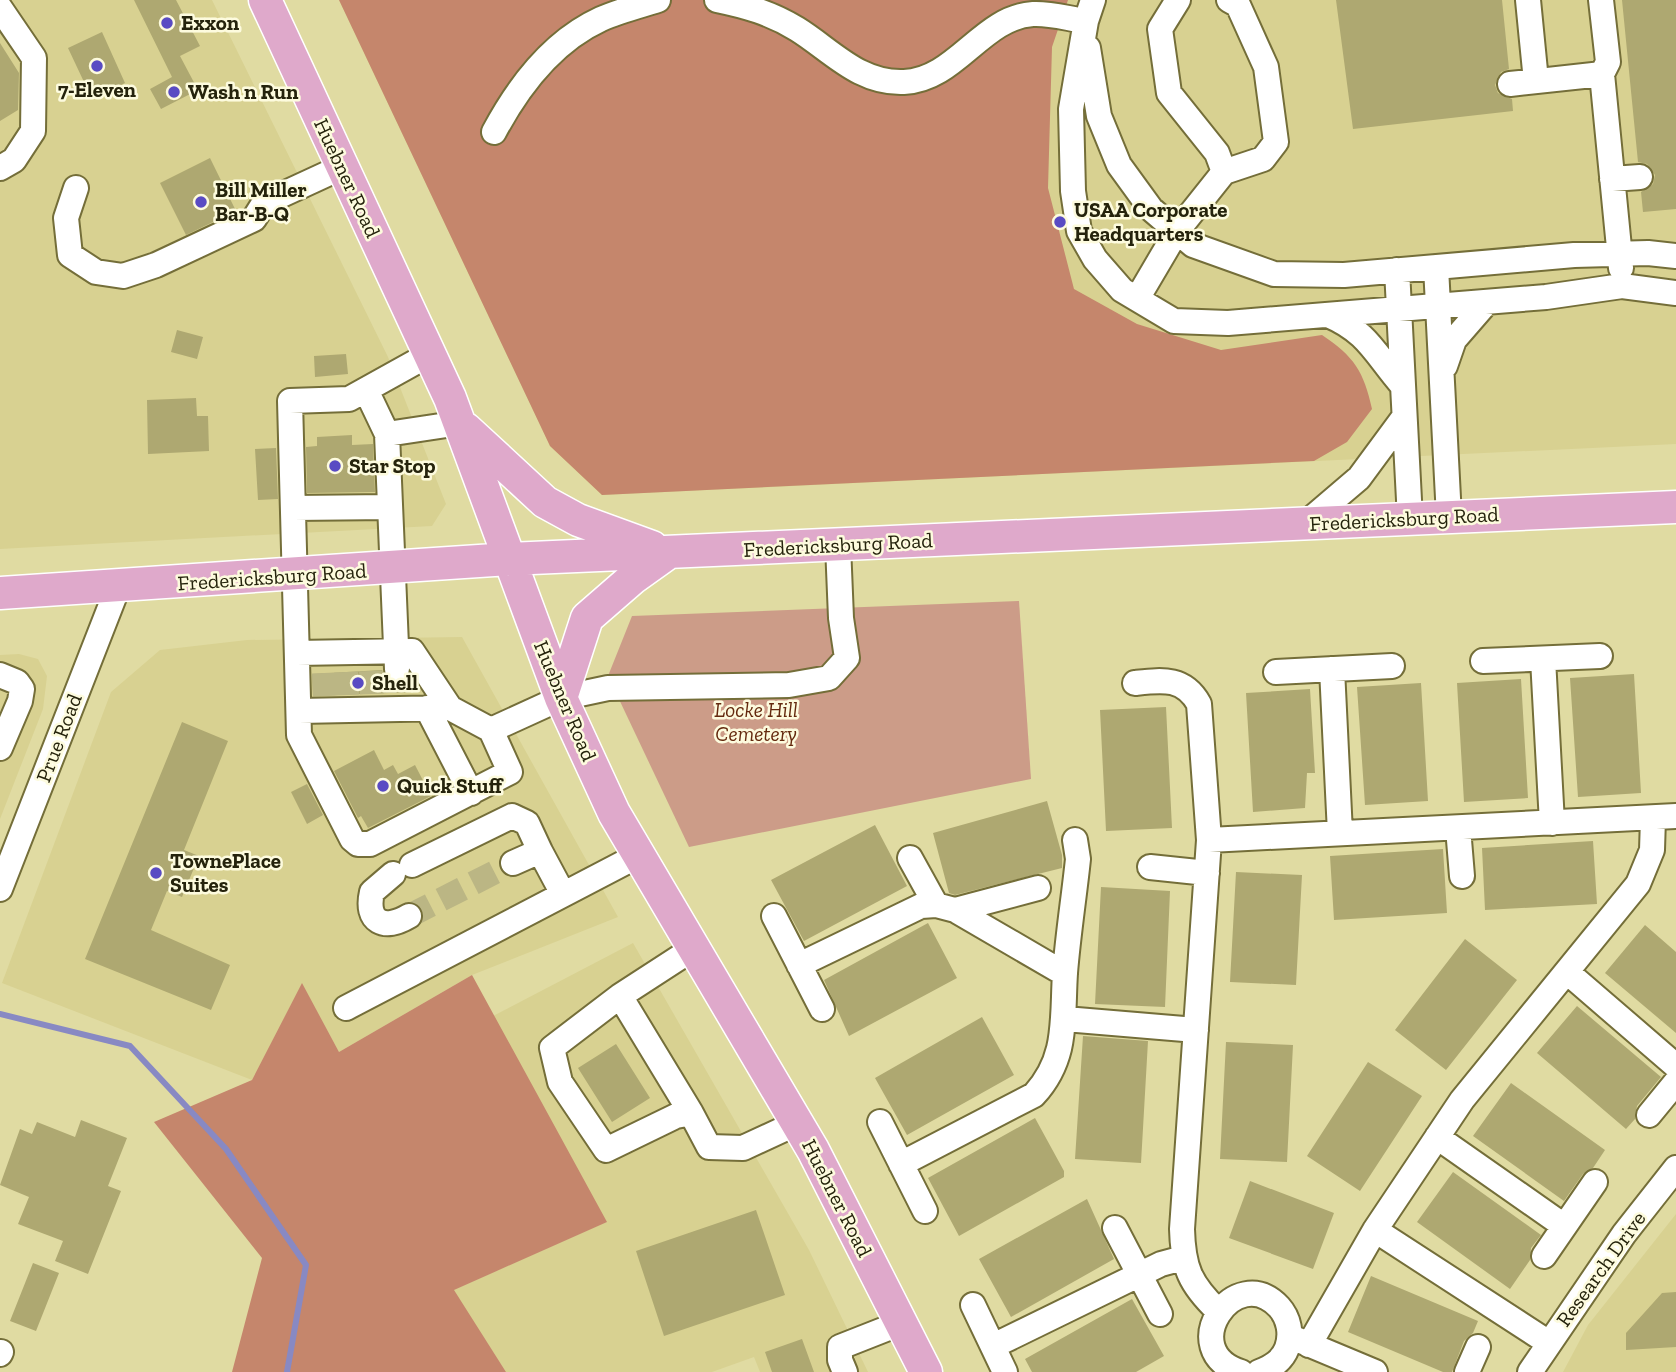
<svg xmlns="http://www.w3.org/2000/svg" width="1676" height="1372" font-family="'Zilla Slab',serif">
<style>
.built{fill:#d8d191}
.green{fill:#cc9c88}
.forest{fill:#c5866c}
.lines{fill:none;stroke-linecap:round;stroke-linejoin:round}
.stream{stroke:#8889c3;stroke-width:6}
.building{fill:#aea871}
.minor-tunnel{stroke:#bbb684;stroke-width:24;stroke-dasharray:24 12;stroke-linecap:butt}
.minor-casing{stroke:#746e39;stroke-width:28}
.major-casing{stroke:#fff;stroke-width:35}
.minor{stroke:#fff;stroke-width:24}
.major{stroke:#dfa9cb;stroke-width:32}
.poi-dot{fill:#594bc3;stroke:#fdfbde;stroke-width:2.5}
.labels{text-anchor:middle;stroke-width:5;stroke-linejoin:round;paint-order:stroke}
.poi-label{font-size:21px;font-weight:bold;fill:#25230c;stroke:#fdfbde;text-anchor:start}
.street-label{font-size:21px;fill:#25230c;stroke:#fdfbde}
.park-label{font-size:21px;font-style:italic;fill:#64290e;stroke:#fdfbde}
</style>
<rect width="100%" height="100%" fill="#e0dba2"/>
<path class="built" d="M0,0H212L388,357L446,504L432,526L0,549Z
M339,0H1676V444L602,495L550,446Z
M462,637L618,917L472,975L339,1052L302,984L252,1080L2,983L111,692L160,650L247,640Z
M19,654L38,659L47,676L43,709L0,819V655Z
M633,943L809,1250L868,1372H760L754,1357L712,1372H506L453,1290L606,1222L493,1016Z
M1676,1214V1372H1563L1588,1325Z"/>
<path class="green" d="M1019,601L1031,779L689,847L608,676L632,616Z"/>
<path class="forest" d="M339,0H1068L1052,47L1048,188L1074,289L1137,324L1221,350L1322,335C1354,356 1364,372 1372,409L1347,442L1314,461L602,495L550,446Z
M472,975L607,1222L454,1290L506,1372H232L262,1258L154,1122L252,1080L302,983L339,1052Z"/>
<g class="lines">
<path class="stream" d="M0,1014L130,1046L226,1149L306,1265L287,1372"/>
</g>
<path class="building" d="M134,0H176L200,46L180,56L198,90L161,109L150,89L172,77Z
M1336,0H1502L1509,69L1501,72L1495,85L1498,93L1512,99L1513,111L1353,129Z
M1622,0H1676V209L1643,212L1641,192L1653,184L1655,175L1647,164L1638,162Z
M102,32L125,83L92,99L68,48Z
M0,43L19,73L18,110L0,121Z
M210,158L236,211L186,235L160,183Z
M177,330L203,337L197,359L171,352Z
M346,354L348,374L315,377L314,356Z
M196,398L197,416H208L209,451L148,454L147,400Z
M352,435V445L373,444L375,492L307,493L306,447L317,446V437Z
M276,448L278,499L258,500L255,449Z
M382,670L385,678L397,684L410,675L414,692L313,696L312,674Z
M1634,674L1641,793L1578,797L1570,678Z
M1521,679L1528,798L1464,802L1457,683Z
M1421,683L1428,801L1365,805L1357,687Z
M1310,689L1315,773H1307L1305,808L1253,812L1246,693Z
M1166,707L1172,828L1106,831L1100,710Z
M182,722L228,741L184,850L199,856L182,897L167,891L151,930L230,965L211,1010L85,959Z
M374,750L384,770L393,765L398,774L415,765L431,796L368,828L361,816L358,818L334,771Z
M307,784L323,815L307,824L291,792Z
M1047,801L1062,855V868L955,895L949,893L933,833Z
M875,825L907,886L804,941L771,880Z
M1593,841L1597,904L1485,910L1482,848Z
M1443,849L1447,913L1334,920L1330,856Z
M1236,872L1302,875L1296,985L1230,982Z
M1101,887L1170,891L1165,1007L1095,1004Z
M928,923L957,978L849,1036L824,980Z
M1645,925L1676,952V1033L1605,973Z
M1465,939L1517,980L1446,1070L1395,1030Z
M1577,1006L1661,1077L1637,1106L1635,1119L1626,1129L1537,1053Z
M982,1017L1014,1075L907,1135L875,1078Z
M1083,1036L1148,1041L1141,1163L1075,1159Z
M1226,1042L1293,1045L1287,1162L1220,1159Z
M616,1044L650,1098L612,1122L578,1068Z
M1368,1062L1422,1096L1360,1191L1307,1156Z
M1511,1083L1605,1150L1593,1168L1583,1174L1564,1201L1473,1136Z
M1035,1118L1064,1171V1177L959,1236L928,1178Z
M81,1120L127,1138L108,1186L121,1191L88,1274L55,1261L63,1241L18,1224L29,1197L0,1185L20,1129L32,1134L37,1122L75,1137Z
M1453,1172L1541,1235L1531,1248L1530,1260L1510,1289L1417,1222Z
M1250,1181L1334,1213L1313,1269L1229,1238Z
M1087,1199L1114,1259L1011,1317L979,1259Z
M756,1210L785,1295L664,1336L636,1251Z
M33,1263L59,1273L36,1331L10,1321Z
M1371,1276L1478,1321L1473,1333L1464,1341L1452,1372H1443L1348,1332Z
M1676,1292V1347L1626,1350V1333L1662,1293Z
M1132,1299L1164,1356L1136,1372H1032L1025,1359Z
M802,1339L814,1372H772L765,1352Z"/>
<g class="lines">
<path class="minor-tunnel" d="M397,669L398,692
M371,671L372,694
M346,672L347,695
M324,673L325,696
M409,916L513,863"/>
<defs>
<path id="minor" d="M717,0C746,6 771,13 797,29C831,50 859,84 904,82C956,80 982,17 1033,14C1051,13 1069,19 1086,21
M1093,0L1086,21L1071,109L1073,191L1079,231L1095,259L1122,290L1174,321L1228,323L1546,297L1622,286L1676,293
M1178,0L1160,29L1169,93L1217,153L1224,172
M1528,0L1536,81
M1601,0L1608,62L1602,74L1621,268
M0,8L34,58L33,131L14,160L0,168
M1088,48L1099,116L1119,165L1151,209L1193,245L1274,274L1344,275L1574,255L1648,253L1676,256
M1510,84L1602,74
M494,132C518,87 553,41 601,19C619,11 639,6 658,0
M1612,179L1640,177
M76,188L66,218L70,255L96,272L123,276L156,265L254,219L264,203L342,167
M1436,267L1449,517
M1397,270L1410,519
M1137,299L1177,231L1224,172L1263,159L1276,142L1266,67L1238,5L1229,0
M1328,315C1368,332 1375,354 1402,385
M1445,366L1454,340L1487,302
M366,390L387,434L397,669
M387,434L460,423
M293,508L390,507
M1305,524L1359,478L1404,417
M297,653L412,651L450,708L491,730L510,772L370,844H358L352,839L299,735L290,401L349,399L430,354
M1543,659L1552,823
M1483,661L1600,656
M1332,669L1340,833
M1276,672L1392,666
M0,675L17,682L22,689L20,701L0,748
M1135,683C1163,680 1184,677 1199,704L1209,840L1182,1229C1183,1268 1190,1284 1218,1311
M427,708L471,793
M299,711L450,708
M491,730L561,698L608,688L789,685L829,678L847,658L841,618L838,545
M1458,828L1462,876
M1209,840L1676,816
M540,851L563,894
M910,858L936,905
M412,865L512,816L527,823L540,851L513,863
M1150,867L1207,873
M393,874L372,892C365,922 384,931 409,916
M0,889L118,587
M955,910L1038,888
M774,916L822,1009
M694,948L620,996L552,1048L560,1082L606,1150L676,1116L691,1113L709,1147L743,1148L797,1123
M799,965L921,906L936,905L955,910L1065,974
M1567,972L1676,1066
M620,996L691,1113
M346,1008L639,855
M1065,1019L1196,1030
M1649,1115L1676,1082
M880,1122L925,1211
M1437,1137L1564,1226
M901,1164L1034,1095C1068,1058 1062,1020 1065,973C1068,935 1074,897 1078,859L1075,840
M1115,1228L1160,1314
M1375,1230L1549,1343
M1544,1256L1595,1182
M973,1305L1005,1372
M1296,1339L1375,1372
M1309,1345L1375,1230L1462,1100L1638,884L1652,850L1653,818
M993,1346L1161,1264L1183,1258
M0,1354L1,1352
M845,1372L840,1360V1347L901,1323
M1241,1372C1174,1351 1235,1260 1279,1307C1289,1318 1292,1334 1287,1348C1282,1361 1272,1367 1259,1372
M1467,1372L1478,1347
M1530,1372L1624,1234L1676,1168"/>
<path id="major" d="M265,0L450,398L561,698L614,813L813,1150L926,1372
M466,429L545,502L578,520L652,547
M0,593L509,559L1676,507
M561,698L587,618L633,578L668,553"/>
</defs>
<use href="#minor" class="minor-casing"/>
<use href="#major" class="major-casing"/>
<use href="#minor" class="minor"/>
<use href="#major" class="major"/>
</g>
<g class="poi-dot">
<circle cx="167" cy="23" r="7"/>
<circle cx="97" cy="66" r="7"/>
<circle cx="174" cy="92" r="7"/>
<circle cx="201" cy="202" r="7"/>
<circle cx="1060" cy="222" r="7"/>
<circle cx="335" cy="466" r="7"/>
<circle cx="358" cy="683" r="7"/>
<circle cx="383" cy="786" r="7"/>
<circle cx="156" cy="873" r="7"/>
</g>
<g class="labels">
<g class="poi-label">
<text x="181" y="30">Exxon</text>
<text x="97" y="97" text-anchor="middle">7-Eleven</text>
<text x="188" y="99">Wash n Run</text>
<text x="215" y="197">Bill Miller<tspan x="215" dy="24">Bar-B-Q</tspan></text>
<text x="1074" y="217">USAA Corporate<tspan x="1074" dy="24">Headquarters</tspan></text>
<text x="349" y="473">Star Stop</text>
<text x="372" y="690">Shell</text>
<text x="397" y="793">Quick Stuff</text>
<text x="170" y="868">TownePlace<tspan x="170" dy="24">Suites</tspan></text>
</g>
<g class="street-label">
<text transform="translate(347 178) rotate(65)" y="7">Huebner Road</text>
<text transform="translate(1404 519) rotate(-3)" y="7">Fredericksburg Road</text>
<text transform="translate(838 545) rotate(-3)" y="7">Fredericksburg Road</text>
<text transform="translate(272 577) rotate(-4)" y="7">Fredericksburg Road</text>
<text transform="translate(565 701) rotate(67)" y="7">Huebner Road</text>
<text transform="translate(59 738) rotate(-69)" y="7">Prue Road</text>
<text transform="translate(837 1198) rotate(63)" y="7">Huebner Road</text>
<text transform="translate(1601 1269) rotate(-54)" y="7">Research Drive</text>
</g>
<g class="park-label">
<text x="756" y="717">Locke Hill<tspan x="756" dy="24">Cemetery</tspan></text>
</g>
</g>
</svg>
